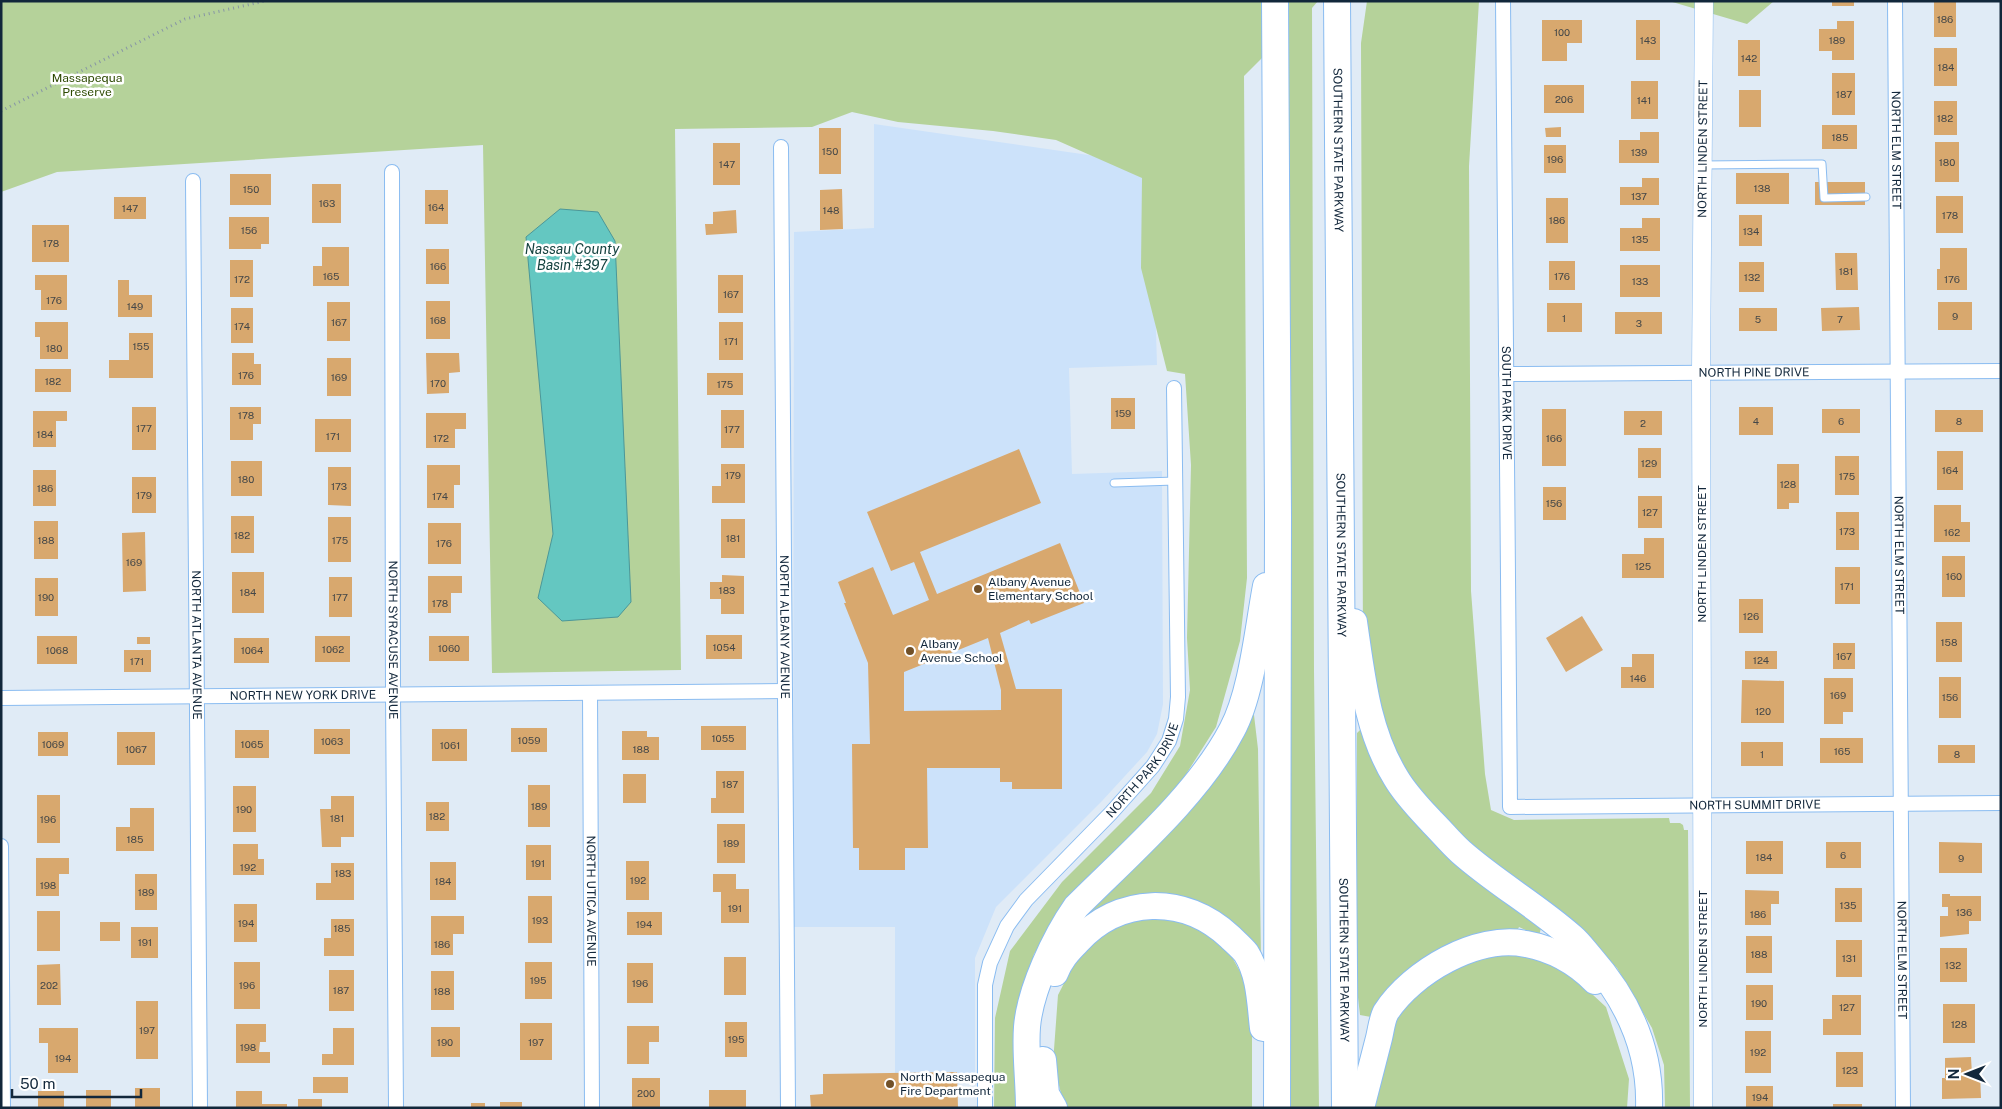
<svg xmlns="http://www.w3.org/2000/svg" width="2002" height="1109" font-family="'Public Sans',sans-serif">
<style>
.built{fill:#cce2fa}
.green{fill:#b5d29a}
.water{fill:#64c7c1;stroke:#4b9799}
.building{fill:#d8a86e;fill-rule:evenodd}
.lines{fill:none;stroke-linecap:round;stroke-linejoin:round}
.service-casing{stroke:#8abcf1;stroke-width:9}
.minor-casing{stroke:#8abcf1;stroke-width:16}
.tertiary-casing{stroke:#8abcf1;stroke-width:19}
.motorway-casing{stroke:#8abcf1;stroke-width:28}
.path{stroke:#8796a5;stroke-width:3;stroke-dasharray:1 4;stroke-linecap:butt}
.service{stroke:#fff;stroke-width:7}
.minor{stroke:#fff;stroke-width:14}
.tertiary{stroke:#fff;stroke-width:18}
.motorway{stroke:#fff;stroke-width:26}
.poi-dot{fill:#725128;stroke:#fff;stroke-width:2}
.labels{text-anchor:middle;stroke-width:5;stroke-linejoin:round;paint-order:stroke}
.number-label{font-size:10px;fill:#444748}
.park-label{font-size:12px;fill:#2e4a02;stroke:#fff}
.street-label{font-size:12px;fill:#12273b;stroke:#fff}
.poi-label{font-size:12px;fill:#12273b;stroke:#fff;text-anchor:start}
.water-label{font-size:14px;font-style:italic;fill:#154340;stroke:#fff}
</style>
<rect width="100%" height="100%" fill="#e0ebf6"/>
<path class="built" d="M874,124L1151,164L1157,365L1069,368L1072,474L1162,471L1163,704L1157,734L1147,752L1102,801L996,907L975,958V1074H895V927H793L794,232L874,228Z"/>
<path class="green" d="M1,1H1318L1312,8L1314,671L1319,1108H1290L1287,296L1284,36L1244,76L1247,578L1240,641L1216,727L1176,790L1074,894L1034,954L1019,1020V1108H994L995,1018L1010,951L1062,882L1151,793L1180,746L1190,690L1187,638L1191,465L1185,374L1167,371L1141,268L1142,178L1056,140L993,131L898,122L852,112L812,127L675,129L681,670L492,673L483,145L57,172L1,192Z
M1367,1H1479L1469,166L1471,591L1485,774L1491,810L1514,820L1669,818L1670,823H1680L1683,825L1684,830H1688L1690,1108H1665L1664,1065L1652,1028L1617,968L1580,934L1461,842L1411,788L1376,720L1363,656L1361,43Z
M1669,1H1774L1747,24Z
M1246,715H1254L1258,749L1261,959L1221,917L1080,921Z
M1362,728L1542,924L1539,936L1519,927L1515,935L1371,1017L1360,1015L1357,989V733Z
M1128,914L1177,915L1222,939L1243,977L1252,1029V1108H1065L1053,1063L1058,995L1085,942Z
M1508,951L1564,968L1606,1007L1629,1079L1627,1108H1363L1391,1014L1446,966Z"/>
<path class="water" d="M560,209L598,212L615,241L631,602L618,617L562,621L538,598L553,534L526,237Z"/>
<path class="building" d="M1832,1H1854V6H1832Z
M1934,2H1956V37H1934Z
M1542,20H1582V43H1567V61H1542Z
M1636,20H1660V60H1636Z
M1837,21H1854V60H1832V51H1819V29H1837Z
M1738,40H1760V76H1738Z
M1934,48H1957V86H1934Z
M1832,73H1855V115H1832Z
M1631,81H1658V119H1631Z
M1544,85H1584V113H1544Z
M1739,90H1761V127H1739Z
M1934,101H1957V135H1934Z
M1822,125H1857V149H1822Z
M1561,127V137H1546L1545,128Z
M819,128H841V174H819Z
M1640,132H1659V163H1619V140H1640Z
M1935,142H1959V182H1935Z
M713,143H740V185H713Z
M1544,145H1566V173H1544Z
M1736,173H1789V204H1736Z
M230,174H271V205H230Z
M1642,178H1659V205H1620V187H1642Z
M1815,182H1865V205H1815Z
M312,184H341V223H312Z
M842,189L843,229L820,230V190Z
M425,190H448V224H425Z
M1936,196H1963V233H1936Z
M114,197H146V219H114Z
M1546,198H1568V243H1546Z
M736,210L737,233L706,235L705,224H713V212Z
M1739,215H1762V246H1739Z
M229,217H269V244H261V249H229Z
M1642,218H1660V251H1620V228H1642Z
M32,225H69V262H32Z
M322,247H349V286H313V266H322Z
M1940,248H1967V290H1937V269H1940Z
M426,249H449V284H426Z
M1835,253H1857L1858,290H1836Z
M230,260H253V297H230Z
M1549,261H1575V290H1549Z
M1739,262H1764V292H1739Z
M1620,265H1660V297H1620Z
M35,275H67V310H41V290H35Z
M718,275H743V313H718Z
M118,280H129V295H152V317H118Z
M426,301H450V339H426Z
M327,302H350V341H327Z
M1938,302H1972V330H1938Z
M1547,303H1582V332H1547Z
M1859,307L1860,330L1822,331L1821,308Z
M231,308H253V343H231Z
M1739,308H1777V331H1739Z
M1615,312H1662V334H1615Z
M35,322H68V359H40V337H35Z
M719,322H743V360H719Z
M129,333H153V378H109V360H129Z
M232,353H254V364H261V385H232Z
M426,353H459L460,372L449,373V393L427,394Z
M327,358H351V396H327Z
M35,369H71V392H35Z
M707,373H743V395H707Z
M1111,398H1135V429H1111Z
M132,407H156V450H132Z
M230,407H261V424H253V440H230Z
M1739,407H1773V435H1739Z
M1542,409H1566V466H1542Z
M1822,409H1860V433H1822Z
M721,410H744V448H721Z
M1935,410H1983V432H1935Z
M33,411H67V421H56V447H33Z
M1624,411H1662V435H1624Z
M426,413H466V429H455V448H426Z
M315,419H351V452H315Z
M1638,448H1661V478H1638Z
M1019,449L1041,503L920,552L937,594L1060,543L1084,603L1031,624L1029,620L1000,633L1016,689H1062V789H1012V782H1000V768H927L928,848H905V870H859V848H853L852,744H870L868,663L844,603H846L838,582L873,567L893,615L929,600L914,562L891,571L867,512ZM988,638L1001,690V710L904,711V672Z
M1937,451H1963V490H1937Z
M1835,456H1859V495H1835Z
M231,461H262V496H231Z
M721,464H745V503H712V486H721Z
M1777,464H1799V503H1789V509H1777Z
M427,465H460V485H454V508H427Z
M328,467H351V506L328,505Z
M33,470H56V506H33Z
M132,477H156V513H132Z
M1543,487H1566V520H1543Z
M1638,496H1662V528H1638Z
M1934,505H1961V522H1970V542H1934Z
M1836,512H1859V550H1836Z
M231,516H254V553H231Z
M328,517H351V562H328Z
M721,519H745V558H721Z
M34,521H58V559H34Z
M428,523H461V564H428Z
M145,532L146,591L123,592L122,533Z
M1644,538H1664V578H1622V554H1644Z
M1942,556H1965V597H1942Z
M1835,567H1860V604H1835Z
M232,572H264V613H232Z
M722,575L744,576V614H721V599H710V582H722Z
M428,576H462V593H451V613H428Z
M329,577H352V617H329Z
M35,578H58V616H35Z
M1739,599H1763V633H1739Z
M1582,616L1603,650L1566,672L1546,638Z
M1936,622H1962V662H1936Z
M706,635H742V659H706Z
M37,636H77V664H37Z
M315,636H350V662H315Z
M429,636H469V661H429Z
M137,637H150V644H137Z
M234,638H269V663H234Z
M1833,643H1855V669H1833Z
M124,650H151V672H124Z
M1745,651H1777V669H1745Z
M1632,654H1654V688H1621V667H1632Z
M1939,677H1961V718H1939Z
M1824,678H1853V712H1843V724H1824Z
M1742,680L1784,681V723H1741Z
M701,726H746V750H701Z
M511,728H547V752H511Z
M314,729H350V754H314Z
M432,729H467V761H432Z
M235,730H269V758H235Z
M622,731H647V737H659V760H622Z
M38,732H68V756H38Z
M117,732H155V765H117Z
M1820,738H1863V763H1820Z
M1741,742H1783V766H1741Z
M1938,745H1975V763H1938Z
M716,771H744V813H711V798H716Z
M623,774H646V803H623Z
M528,785H550V827H528Z
M233,786H256V832H233Z
M37,795H60V843H37Z
M331,796H354V837H341V847H322L320,809H331Z
M426,802H449V831H426Z
M130,808H154V851H116V827H130Z
M717,824H745V863H717Z
M1746,841H1783V874H1746Z
M1826,842H1861V868H1826Z
M1939,842L1982,843V873H1939Z
M233,844H258V859H264V875H233Z
M526,845H551V880H526Z
M36,858H69V874H59V896H36Z
M626,861H649V900H626Z
M430,862H456V900H430Z
M331,863H354V900H316V883H331Z
M135,874H157V910H135Z
M713,874H736V889H749V923H721V892H713Z
M1835,888H1862V922H1835Z
M1745,890L1779,891V904H1771V925H1745Z
M1942,894H1950V896H1981V921H1969V934L1940,937V916H1948V907H1942Z
M528,896H552V943H528Z
M234,904H257V942H234Z
M37,911H60V951H37Z
M627,912H662V935H627Z
M431,916H464V934H453V955H431Z
M331,919H354V956H324V938H331Z
M100,922H120V941H100Z
M131,927H158V958H131Z
M1746,936H1772V973H1746Z
M1836,940H1862V977H1836Z
M1940,948H1967V982H1940Z
M724,957H746V995H724Z
M234,962H260V1009H234Z
M525,962H552V999H525Z
M627,963H653V1003H627Z
M60,964L61,1005H37V965Z
M329,970H354V1011H329Z
M431,971H454V1010H431Z
M1746,985H1773V1020H1746Z
M1832,995H1861V1035H1823V1019H1832Z
M136,1001H158V1059H136Z
M1943,1004H1975V1043H1943Z
M725,1022H747V1057H725Z
M520,1023H552V1060H520Z
M236,1024H266V1042H260L259,1052H270V1063H236Z
M627,1026H659V1042H649V1064H627Z
M431,1027H460V1057H431Z
M39,1028H78V1073H48V1043H39Z
M333,1028H354V1065H322V1054H333Z
M1745,1031H1771V1073H1745Z
M1836,1052H1863V1087H1836Z
M1971,1057L1972,1074H1980L1981,1098L1942,1099V1078H1945V1058Z
M957,1072L958,1108H811L810,1095L823,1094V1074Z
M313,1077H348V1093H313Z
M632,1078H660V1108H632Z
M1746,1086H1773V1108H1746Z
M135,1088H160V1108H135Z
M86,1090H111V1108H86Z
M709,1090H746V1108H709Z
M38,1091H64V1108H38Z
M236,1091H262V1104H287V1108H236Z
M298,1099H322V1108H298Z
M500,1102H522V1108H500Z
M471,1103H485V1108H471Z
M1833,1104H1862V1108H1833Z"/>
<g class="lines">
<defs>
<path id="service" d="M1703,165L1822,164L1824,198L1866,197
M1114,483L1175,481"/>
<g id="minor">
<path id="s1" d="M1503,1L1510,807L2001,803"/>
<path id="s2" d="M1895,1L1903,1108"/>
<path id="s3" d="M781,147L788,1108"/>
<path id="s4" d="M392,172L393,695L396,1108"/>
<path id="s5" d="M193,181L200,1108"/>
<path id="s6" d="M1506,374L2001,371"/>
<path id="s7" d="M590,693L592,1108"/>
<path id="s8" d="M1,698L785,691"/>
<path d="M1,846L3,1108"/>
<path id="s9" d="M985,1108V985L990,963L1007,926L1026,900L1111,813L1153,766L1169,741L1176,719L1178,697L1174,388"/>
</g>
<g id="tertiary">
<path id="s10" d="M1703,1108L1701,373L1704,1"/>
</g>
<g id="motorway">
<path d="M1275,1L1278,516L1277,1108"/>
<path id="s11" d="M1337,1L1345,1108"/>
<path d="M1354,622C1362,677 1367,731 1396,778C1406,795 1419,808 1432,822C1442,832 1451,843 1461,852C1496,883 1537,906 1572,937C1579,943 1584,950 1590,957C1627,999 1651,1050 1649,1108"/>
<path d="M1055,973C1060,960 1067,952 1077,942C1119,896 1184,894 1230,937C1235,942 1242,948 1246,953C1260,975 1260,1003 1263,1028"/>
<path d="M1043,1060L1046,1094L1054,1108"/>
<path d="M1029,1108C1029,1081 1025,1053 1027,1027C1030,990 1055,937 1076,907C1128,855 1198,795 1232,730C1252,693 1258,628 1266,586"/>
<path d="M1361,1108C1367,1084 1373,1061 1379,1038C1381,1030 1382,1019 1386,1012C1412,972 1477,934 1526,944C1553,949 1576,962 1595,981"/>
</g>
</defs>
<use href="#service" class="service-casing"/>
<use href="#minor" class="minor-casing"/>
<use href="#tertiary" class="tertiary-casing"/>
<use href="#motorway" class="motorway-casing"/>
<path class="path" d="M1,111L185,19L265,1"/>
<use href="#service" class="service"/>
<use href="#minor" class="minor"/>
<use href="#tertiary" class="tertiary"/>
<use href="#motorway" class="motorway"/>
</g>
<g class="poi-dot">
<circle cx="978" cy="589" r="5"/>
<circle cx="910" cy="651" r="5"/>
<circle cx="890" cy="1084" r="5"/>
</g>
<g class="labels">
<g class="number-label">
<text x="1945" y="23">186</text>
<text x="1562" y="36">100</text>
<text x="1648" y="44">143</text>
<text x="1837" y="44">189</text>
<text x="1749" y="62">142</text>
<text x="1946" y="71">184</text>
<text x="1844" y="98">187</text>
<text x="1564" y="103">206</text>
<text x="1644" y="104">141</text>
<text x="1945" y="122">182</text>
<text x="1840" y="141">185</text>
<text x="830" y="155">150</text>
<text x="1639" y="156">139</text>
<text x="1555" y="163">196</text>
<text x="1947" y="166">180</text>
<text x="727" y="168">147</text>
<text x="1762" y="192">138</text>
<text x="251" y="193">150</text>
<text x="1639" y="200">137</text>
<text x="327" y="207">163</text>
<text x="436" y="211">164</text>
<text x="130" y="212">147</text>
<text x="831" y="214">148</text>
<text x="1950" y="219">178</text>
<text x="1557" y="224">186</text>
<text x="249" y="234">156</text>
<text x="1751" y="235">134</text>
<text x="1640" y="243">135</text>
<text x="51" y="247">178</text>
<text x="438" y="270">166</text>
<text x="1846" y="275">181</text>
<text x="331" y="280">165</text>
<text x="1562" y="280">176</text>
<text x="1752" y="281">132</text>
<text x="242" y="283">172</text>
<text x="1952" y="283">176</text>
<text x="1640" y="285">133</text>
<text x="731" y="298">167</text>
<text x="54" y="304">176</text>
<text x="135" y="310">149</text>
<text x="1955" y="320">9</text>
<text x="1564" y="322">1</text>
<text x="1758" y="323">5</text>
<text x="1840" y="323">7</text>
<text x="438" y="324">168</text>
<text x="339" y="326">167</text>
<text x="1639" y="327">3</text>
<text x="242" y="330">174</text>
<text x="731" y="345">171</text>
<text x="141" y="350">155</text>
<text x="54" y="352">180</text>
<text x="246" y="379">176</text>
<text x="339" y="381">169</text>
<text x="53" y="385">182</text>
<text x="438" y="387">170</text>
<text x="725" y="388">175</text>
<text x="1123" y="417">159</text>
<text x="246" y="419">178</text>
<text x="1756" y="425">4</text>
<text x="1841" y="425">6</text>
<text x="1959" y="425">8</text>
<text x="1643" y="427">2</text>
<text x="144" y="432">177</text>
<text x="732" y="433">177</text>
<text x="45" y="438">184</text>
<text x="333" y="440">171</text>
<text x="441" y="442">172</text>
<text x="1554" y="442">166</text>
<text x="1649" y="467">129</text>
<text x="1950" y="474">164</text>
<text x="733" y="479">179</text>
<text x="1847" y="480">175</text>
<text x="246" y="483">180</text>
<text x="1788" y="488">128</text>
<text x="339" y="490">173</text>
<text x="45" y="492">186</text>
<text x="144" y="499">179</text>
<text x="440" y="500">174</text>
<text x="1554" y="507">156</text>
<text x="1650" y="516">127</text>
<text x="1847" y="535">173</text>
<text x="1952" y="536">162</text>
<text x="242" y="539">182</text>
<text x="733" y="542">181</text>
<text x="46" y="544">188</text>
<text x="340" y="544">175</text>
<text x="444" y="547">176</text>
<text x="134" y="566">169</text>
<text x="1643" y="570">125</text>
<text x="1954" y="580">160</text>
<text x="1847" y="590">171</text>
<text x="727" y="594">183</text>
<text x="248" y="596">184</text>
<text x="46" y="601">190</text>
<text x="340" y="601">177</text>
<text x="440" y="607">178</text>
<text x="1751" y="620">126</text>
<text x="1949" y="646">158</text>
<text x="724" y="651">1054</text>
<text x="449" y="652">1060</text>
<text x="333" y="653">1062</text>
<text x="57" y="654">1068</text>
<text x="252" y="654">1064</text>
<text x="1844" y="660">167</text>
<text x="1761" y="664">124</text>
<text x="137" y="665">171</text>
<text x="1638" y="682">146</text>
<text x="1838" y="699">169</text>
<text x="1950" y="701">156</text>
<text x="1763" y="715">120</text>
<text x="723" y="742">1055</text>
<text x="529" y="744">1059</text>
<text x="332" y="745">1063</text>
<text x="53" y="748">1069</text>
<text x="252" y="748">1065</text>
<text x="450" y="749">1061</text>
<text x="136" y="753">1067</text>
<text x="641" y="753">188</text>
<text x="1842" y="755">165</text>
<text x="1762" y="758">1</text>
<text x="1957" y="758">8</text>
<text x="730" y="788">187</text>
<text x="539" y="810">189</text>
<text x="244" y="813">190</text>
<text x="437" y="820">182</text>
<text x="337" y="822">181</text>
<text x="48" y="823">196</text>
<text x="135" y="843">185</text>
<text x="731" y="847">189</text>
<text x="1843" y="859">6</text>
<text x="1764" y="861">184</text>
<text x="1961" y="862">9</text>
<text x="538" y="867">191</text>
<text x="248" y="871">192</text>
<text x="343" y="877">183</text>
<text x="638" y="884">192</text>
<text x="443" y="885">184</text>
<text x="48" y="889">198</text>
<text x="146" y="896">189</text>
<text x="1848" y="909">135</text>
<text x="735" y="912">191</text>
<text x="1964" y="916">136</text>
<text x="1758" y="918">186</text>
<text x="540" y="924">193</text>
<text x="246" y="927">194</text>
<text x="644" y="928">194</text>
<text x="342" y="932">185</text>
<text x="145" y="946">191</text>
<text x="442" y="948">186</text>
<text x="1759" y="958">188</text>
<text x="1849" y="962">131</text>
<text x="1953" y="969">132</text>
<text x="538" y="984">195</text>
<text x="640" y="987">196</text>
<text x="49" y="989">202</text>
<text x="247" y="989">196</text>
<text x="341" y="994">187</text>
<text x="442" y="995">188</text>
<text x="1759" y="1007">190</text>
<text x="1847" y="1011">127</text>
<text x="1959" y="1028">128</text>
<text x="147" y="1034">197</text>
<text x="736" y="1043">195</text>
<text x="445" y="1046">190</text>
<text x="536" y="1046">197</text>
<text x="248" y="1051">198</text>
<text x="1758" y="1056">192</text>
<text x="63" y="1062">194</text>
<text x="1850" y="1074">123</text>
<text x="646" y="1097">200</text>
<text x="1760" y="1101">194</text>
</g>
<g class="park-label">
<text x="87" y="82">Massapequa<tspan x="87" dy="14">Preserve</tspan></text>
</g>
<g class="street-label">
<text dy="4" stroke="none"><textPath href="#s11" startOffset="149">SOUTHERN STATE PARKWAY</textPath></text>
<text dy="4" stroke="none"><textPath href="#s10" startOffset="959">NORTH LINDEN STREET</textPath></text>
<text dy="4" stroke="none"><textPath href="#s2" startOffset="149">NORTH ELM STREET</textPath></text>
<text dy="4" stroke="none"><textPath href="#s6" startOffset="248">NORTH PINE DRIVE</textPath></text>
<text dy="4" stroke="none"><textPath href="#s1" startOffset="402">SOUTH PARK DRIVE</textPath></text>
<text transform="translate(1702 554) rotate(-90)" y="4">NORTH LINDEN STREET</text>
<text dy="4" stroke="none"><textPath href="#s11" startOffset="554">SOUTHERN STATE PARKWAY</textPath></text>
<text dy="4" stroke="none"><textPath href="#s2" startOffset="554">NORTH ELM STREET</textPath></text>
<text dy="4" stroke="none"><textPath href="#s3" startOffset="480">NORTH ALBANY AVENUE</textPath></text>
<text dy="4" stroke="none"><textPath href="#s4" startOffset="468">NORTH SYRACUSE AVENUE</textPath></text>
<text dy="4" stroke="none"><textPath href="#s5" startOffset="464">NORTH ATLANTA AVENUE</textPath></text>
<text dy="4" stroke="none"><textPath href="#s8" startOffset="302">NORTH NEW YORK DRIVE</textPath></text>
<text dy="4" stroke="none"><textPath href="#s9" startOffset="394">NORTH PARK DRIVE</textPath></text>
<text dy="4" stroke="none"><textPath href="#s1" startOffset="1051">NORTH SUMMIT DRIVE</textPath></text>
<text dy="4" stroke="none"><textPath href="#s7" startOffset="208">NORTH UTICA AVENUE</textPath></text>
<text dy="4" stroke="none"><textPath href="#s11" startOffset="959">SOUTHERN STATE PARKWAY</textPath></text>
<text transform="translate(1703 959) rotate(-90)" y="4">NORTH LINDEN STREET</text>
<text dy="4" stroke="none"><textPath href="#s2" startOffset="959">NORTH ELM STREET</textPath></text>
</g>
<g class="poi-label">
<text x="988" y="586">Albany Avenue<tspan x="988" dy="14">Elementary School</tspan></text>
<text x="920" y="648">Albany<tspan x="920" dy="14">Avenue School</tspan></text>
<text x="900" y="1081">North Massapequa<tspan x="900" dy="14">Fire Department</tspan></text>
</g>
<g class="water-label">
<text x="572" y="254">Nassau County<tspan x="572" dy="16">Basin #397</tspan></text>
</g>
</g>
<rect width="2002" height="1109" fill="none" stroke="#12273b" stroke-width="5"/>
<g transform="translate(1967 1074) rotate(270)" stroke="#ffffff" stroke-width="4" paint-order="stroke">
<path d="M0-4L9 19L0 12L-9 19Z" fill="#12273b"/>
<text y="-8" font-size="14" font-weight="bold" text-anchor="middle" fill="#12273b">N</text>
</g>
<path d="M12 1089v8h129v-8" fill="none" stroke="#12273b" stroke-width="2.5"/>
<text x="20" y="1089" font-size="15" fill="#12273b" stroke="#ffffff" stroke-width="4" paint-order="stroke">50 m</text>
</svg>
